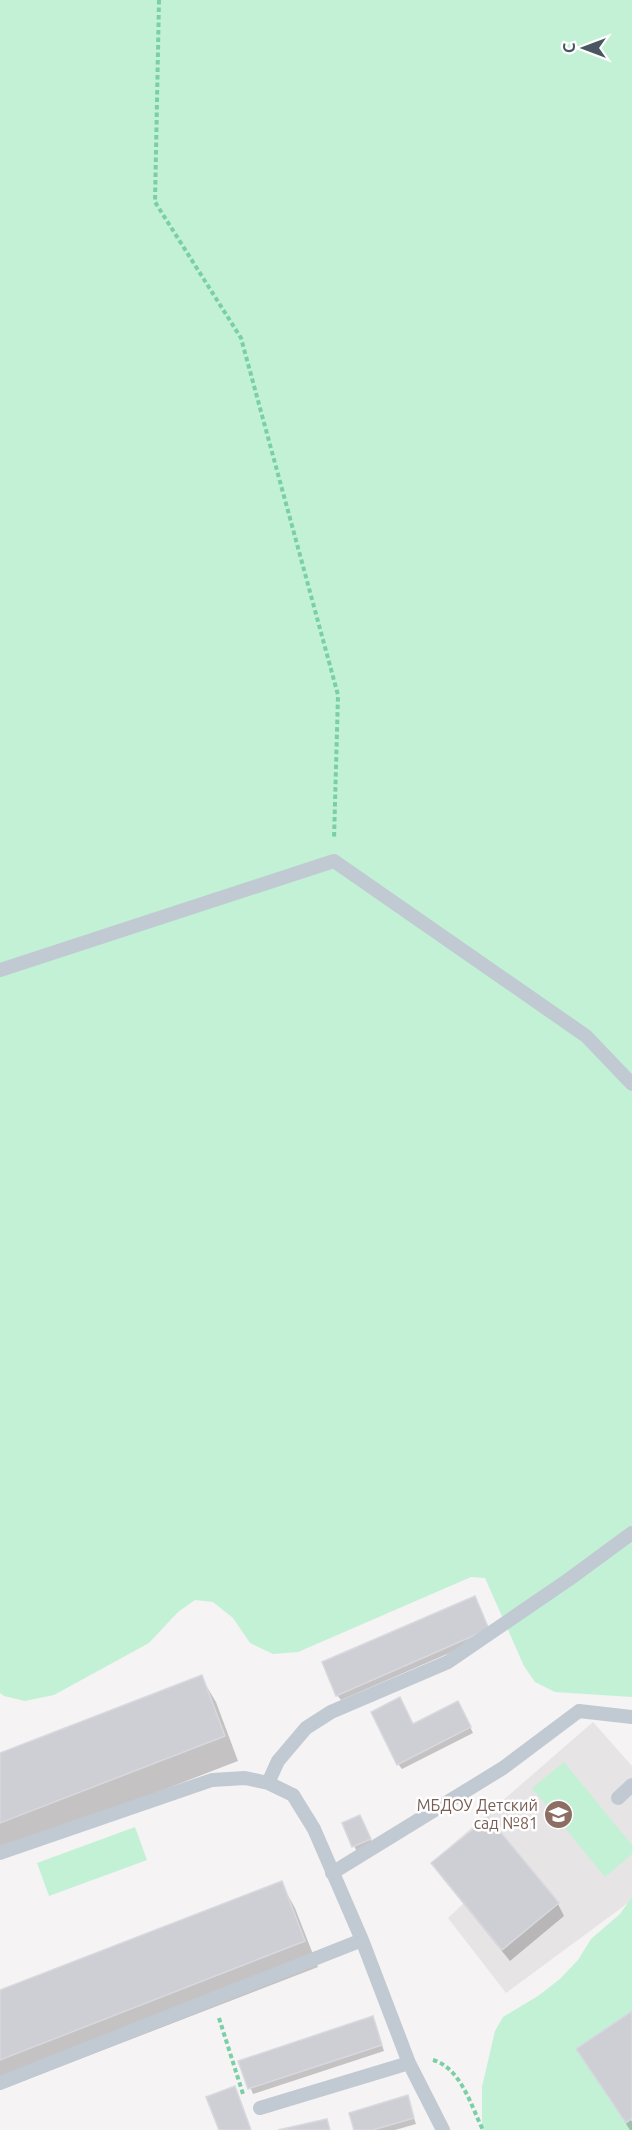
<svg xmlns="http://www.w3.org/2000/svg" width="632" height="2130" font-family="Ubuntu,sans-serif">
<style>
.education{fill:#e6e4e5}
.green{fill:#c3f1d5}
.shadow{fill:#0003}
.building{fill:#cdcfd5;stroke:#d7d9de;stroke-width:1.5}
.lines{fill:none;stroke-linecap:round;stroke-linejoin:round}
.path{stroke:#7ad0a6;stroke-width:4;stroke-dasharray:4.5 3;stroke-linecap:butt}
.service{stroke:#c1cad2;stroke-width:14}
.labels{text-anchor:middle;stroke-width:5;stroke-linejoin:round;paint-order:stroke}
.education-label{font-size:16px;fill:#785e54;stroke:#fff;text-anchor:end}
</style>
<rect width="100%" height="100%" fill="#f5f3f3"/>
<path class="education" d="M593,1722L632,1766V1900L506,1993L448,1918L464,1903L431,1863Z"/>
<path class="green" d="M0,0H632V1697L555,1692L535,1682L524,1666L485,1578L471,1577L298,1652L273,1654L250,1643L233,1618L213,1602L195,1600L178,1612L149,1643L54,1695L25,1701L4,1696L0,1693Z
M564,1762L632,1845V1854L605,1877L532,1788Z
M135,1827L147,1860L49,1896L37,1863Z
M632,1897V2130H482V2087L495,2031L503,2017L538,1996L560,1979L578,1960L591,1939L620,1914Z"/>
<path class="shadow" d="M474,1598L491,1635L341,1700L337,1695Z
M201,1677L216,1702L238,1761L0,1853V1754Z
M461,1708L473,1733L402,1769L398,1764L413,1726Z
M363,1822L373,1845L357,1852L344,1824Z
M433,1864L558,1904L564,1916L510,1961L440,1875Z
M281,1883L295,1908L318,1967L0,2090V1992Z
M632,2012V2130H630L578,2050Z
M373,2018L384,2051L253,2094L240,2062Z
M407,2097L416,2124L395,2130H355Z"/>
<path class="building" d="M475,1596L489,1629L336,1696L322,1662Z
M202,1675L225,1736L0,1823V1753Z
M400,1697L413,1724L458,1701L471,1727L397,1765L371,1712Z
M360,1815L371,1839L352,1847L342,1823Z
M488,1817L559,1903L502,1950L431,1863Z
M282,1881L305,1941L0,2060V1990Z
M632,2011V2121L631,2119L626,2123L576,2049Z
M373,2016L382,2045L248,2089L238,2061Z
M235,2086L251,2130H219L206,2097Z
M408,2095L414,2118L373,2130H354L349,2113Z
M327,2119L330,2130H278Z"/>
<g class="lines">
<path class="path" d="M159,0L155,202L241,338L338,695L334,839
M219,2018L243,2094
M433,2060C461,2068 471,2106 483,2130"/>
<path class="service" d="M0,970L334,861L586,1036L632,1084
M268,1783L278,1761L306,1728L331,1712L448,1662L568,1580L632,1533
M618,1798L632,1785
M0,1853L212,1780L245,1778L268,1783L293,1795L314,1829L362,1940L409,2063L443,2130
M332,1873L503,1768L579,1711L632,1717
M0,2083L362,1940
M260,2108L409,2063"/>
</g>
<defs>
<symbol id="school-disc" viewBox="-11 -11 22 22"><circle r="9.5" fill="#8d6e63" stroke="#fff"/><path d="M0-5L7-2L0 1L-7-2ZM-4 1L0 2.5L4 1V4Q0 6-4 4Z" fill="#fff"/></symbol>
</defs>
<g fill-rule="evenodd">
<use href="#school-disc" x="542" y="1798" width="33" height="33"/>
</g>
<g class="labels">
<g class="education-label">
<text x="538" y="1811">МБДОУ Детский<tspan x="538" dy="18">сад №81</tspan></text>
</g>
</g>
<g transform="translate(584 48) rotate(270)" stroke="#ffffff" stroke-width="4.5" paint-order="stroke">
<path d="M0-4.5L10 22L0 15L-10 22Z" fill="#4a5661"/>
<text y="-9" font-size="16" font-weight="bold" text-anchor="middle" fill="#4a5661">С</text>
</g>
</svg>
